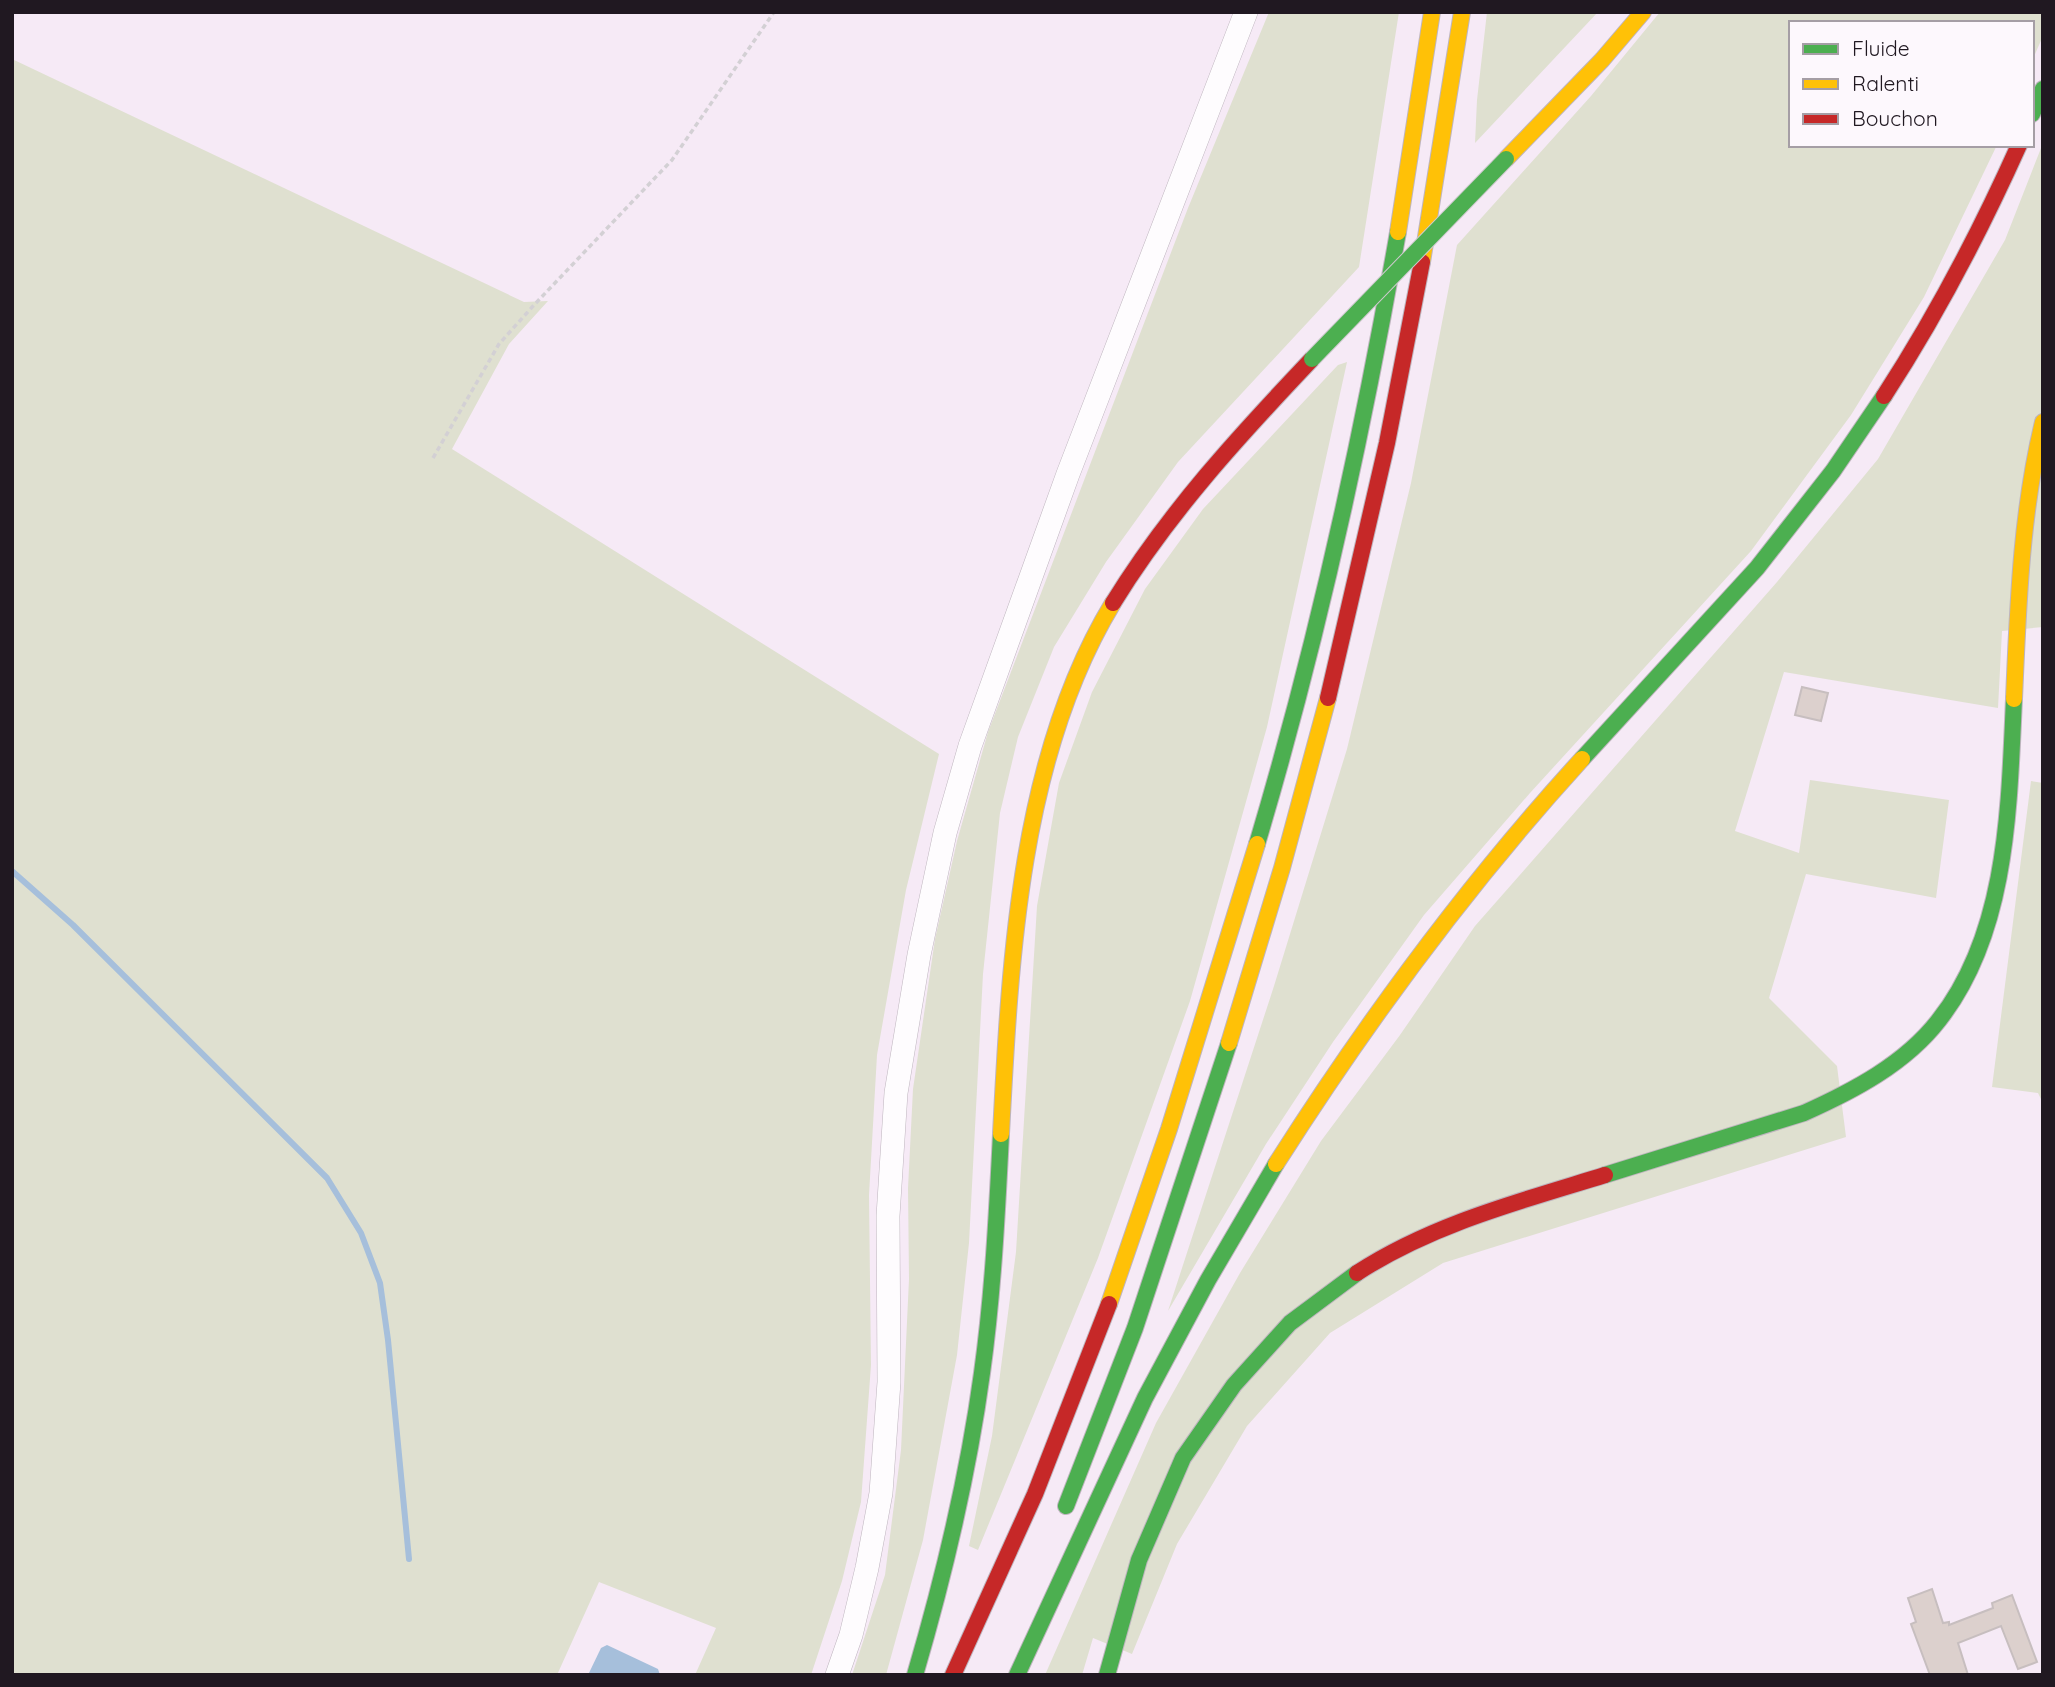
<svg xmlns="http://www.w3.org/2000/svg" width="2055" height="1687" font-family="Quicksand,sans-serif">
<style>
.green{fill:#dfe0d0}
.water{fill:#a6bfdb}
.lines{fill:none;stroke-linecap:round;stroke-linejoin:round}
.stream{stroke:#a6bfdb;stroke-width:6}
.building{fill:#dcd0cd;stroke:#c7bebf;stroke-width:2}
.street-casing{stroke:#beb5be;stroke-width:24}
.fast-casing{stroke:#beb5be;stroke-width:18}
.slow-casing{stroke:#beb5be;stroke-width:18}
.jam-casing{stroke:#beb5be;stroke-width:18}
.path{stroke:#d3d0d4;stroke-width:3.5;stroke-dasharray:5 3.5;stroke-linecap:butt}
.street{stroke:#fefcfe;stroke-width:23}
.fast{stroke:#4caf50;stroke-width:16}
.slow{stroke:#ffc107;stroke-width:16}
.jam{stroke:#c62828;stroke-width:16}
.fast-bridge-casing{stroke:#cfcacf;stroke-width:18;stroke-linecap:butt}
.fast-bridge{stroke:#4caf50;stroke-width:16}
</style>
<rect width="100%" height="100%" fill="#f6eaf6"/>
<path class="green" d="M1269,12H1399L1359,267L1178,462L1106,562L1054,647L1018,737L1000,813L983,974L969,1243L957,1355L923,1540L886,1675H852L885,1575L901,1450L909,1279L908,1188L913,1089L935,939L957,841L988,732L1188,208Z
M1487,12H1598L1475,143L1477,100Z
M1660,12H2043V36L2032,61V23H1791V145H1997L1924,297L1851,415L1751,551L1530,793L1424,915L1333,1042L1266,1144L1168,1311L1274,986L1347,749L1411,483L1457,245L1591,96Z
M12,59L524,302L548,301L509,344L452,449L939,754L906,890L877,1055L869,1195L871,1365L861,1502L842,1581L811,1675H695L716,1628L599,1582L557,1675H12Z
M2043,143V627L2002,631L1998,708L1784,672L1735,831L1799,853L1810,780L1949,800L1936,898L1806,874L1769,998L1837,1066L1846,1137L1443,1263L1330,1333L1247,1426L1177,1544L1132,1654L1093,1638L1082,1675H1045L1156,1423L1240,1273L1321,1141L1400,1035L1475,926L1777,582L1878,459L2005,240Z
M1347,362L1267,727L1190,1001L1098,1258L978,1550L969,1546L992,1436L1016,1252L1037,906L1059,783L1092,692L1145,589L1203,509L1338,365Z
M2031,781L2043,783V1103L2038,1093L1992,1087Z"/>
<path class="water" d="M607,1645L658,1669L660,1675H588L601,1648Z"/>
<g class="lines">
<path class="stream" d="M12,871L73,925L327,1178L361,1233L380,1283L388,1340L409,1559"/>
</g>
<path class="building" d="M1802,687L1828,693L1821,721L1795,715Z
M1932,1589L1943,1623L1949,1622V1625L1993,1608L1992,1603L2012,1595L2037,1662L2018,1669L2001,1626L1958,1643L1968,1675H1930L1911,1624L1916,1622L1908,1598Z"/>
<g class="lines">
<defs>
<path id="street" d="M837,1675L851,1635L867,1568L881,1493L889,1382L888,1216L896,1093L919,955L945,833L970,746L1068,474L1246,12"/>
<path id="fast" d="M2032,114L2043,89
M1582,759L1757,568L1833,471L1884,396
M1257,844C1317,643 1362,438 1398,232
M1605,1175L1804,1113C1853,1091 1905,1064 1939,1020C2008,932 2009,807 2014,699
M1066,1506L1135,1328L1229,1043
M915,1675C944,1576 968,1476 982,1373C993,1294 997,1214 1001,1134
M1017,1675L1145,1398L1208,1280L1276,1164
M1107,1675L1139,1560L1183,1458L1234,1385L1290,1323L1357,1273"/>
<path id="slow" d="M1506,159L1602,60L1643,12
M1398,232L1432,12
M1422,262L1462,12
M2014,699C2018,606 2021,513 2043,422
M1229,1043L1282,868L1328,698
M1001,1134C1010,959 1020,756 1113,603
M1276,1164C1367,1021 1467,885 1582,759
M1109,1304L1169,1129L1257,844"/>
<path id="jam" d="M1884,396C1936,316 1980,232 2019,145
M1113,603C1169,512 1239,436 1312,359
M1328,698L1387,443L1422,262
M1357,1273C1432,1224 1521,1201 1605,1175
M953,1675L1035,1494L1109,1304"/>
</defs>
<use href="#street" class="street-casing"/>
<use href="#fast" class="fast-casing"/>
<use href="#slow" class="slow-casing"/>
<use href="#jam" class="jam-casing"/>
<path class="path" d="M433,458L499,344L534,305L672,160L774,12"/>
<use href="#street" class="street"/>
<use href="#fast" class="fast"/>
<use href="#slow" class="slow"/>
<use href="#jam" class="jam"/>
<defs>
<path id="fast-bridge" d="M1312,359L1506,159"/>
</defs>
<use href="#fast-bridge" class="fast-bridge-casing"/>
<use href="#fast-bridge" class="fast-bridge"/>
</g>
<rect width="2055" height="1687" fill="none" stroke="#201821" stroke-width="28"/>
<rect x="1789" y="21" width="245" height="126" fill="#fdf8fd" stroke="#a59ea5" stroke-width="2"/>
<rect x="1803" y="44" width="35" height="10" fill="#4caf50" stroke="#a59ea5" stroke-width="2"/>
<text x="1852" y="56" font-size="21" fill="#201821">Fluide</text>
<rect x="1803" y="79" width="35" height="10" fill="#ffc107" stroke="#a59ea5" stroke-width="2"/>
<text x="1852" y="91" font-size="21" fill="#201821">Ralenti</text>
<rect x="1803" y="114" width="35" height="10" fill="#c62828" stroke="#a59ea5" stroke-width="2"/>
<text x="1852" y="126" font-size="21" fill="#201821">Bouchon</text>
</svg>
